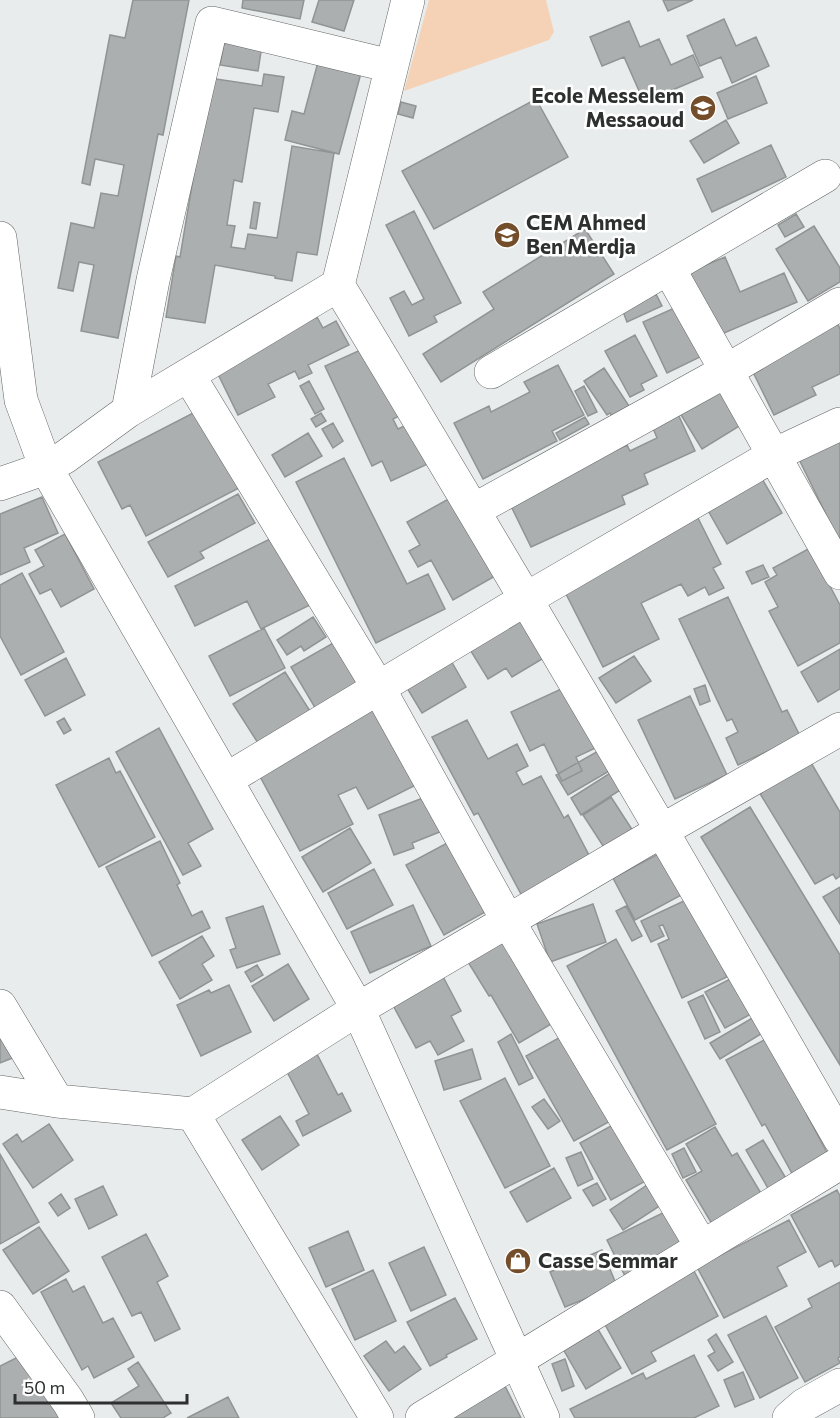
<svg xmlns="http://www.w3.org/2000/svg" width="840" height="1418" font-family="Commissioner,sans-serif">
<style>
.green{fill:#f5d2b5}
.building{fill:#abafaf;stroke:#909493;stroke-width:1.5}
.lines{fill:none;stroke-linecap:round;stroke-linejoin:round}
.minor-casing{stroke:#636666;stroke-width:34}
.major-casing{stroke:#636666;stroke-width:34}
.minor{stroke:#fff;stroke-width:33}
.major{stroke:#fff;stroke-width:33}
.labels{text-anchor:middle;stroke-width:5;stroke-linejoin:round;paint-order:stroke}
.poi-label{font-size:21px;font-weight:bold;fill:#2e2f2f;stroke:#fff;text-anchor:start}
</style>
<rect width="100%" height="100%" fill="#e8ecec"/>
<path class="green" d="M429,0H546L554,32L549,40L404,91Z"/>
<path class="building" d="M133,0H189L163,135L158,134L118,338L81,331L94,265L79,262L73,291L58,288L71,223L94,228L101,193L118,196L124,165L95,159L90,185L82,183L110,35L125,38Z
M243,0H304L300,19L242,8Z
M319,0H354L344,31L312,22Z
M663,0H693L668,11Z
M724,19L736,46L756,37L769,66L732,83L721,57L700,66L687,36Z
M629,21L640,47L659,39L671,65L693,55L703,77L644,102L624,57L602,66L590,37Z
M226,33L263,39L258,71L220,65Z
M321,51L364,62L339,154L285,140L292,111L304,114Z
M264,74L284,77L278,112L254,108L242,182L234,180L227,225L235,226L231,247L245,249L248,234L277,238L292,146L334,153L317,255L297,252L292,281L275,278V276L215,265L205,323L166,317L176,256L180,257L210,78L262,86Z
M756,76L767,103L728,119L717,93Z
M536,99L568,157L434,229L402,171Z
M401,102L416,106L413,118L398,114Z
M726,120L739,143L704,163L690,141Z
M771,145L786,177L712,212L697,179Z
M254,202L260,203L256,229L250,228Z
M414,211L461,303L434,316L437,322L409,336L390,298L404,291L412,305L424,299L386,225Z
M796,214L804,227L785,237L778,225Z
M814,226L840,268V282L808,301L776,249Z
M585,229L614,274L441,382L423,354L494,309L483,292Z
M725,257L740,292L784,273L797,302L717,336L689,272Z
M656,294L662,306L627,322L622,309Z
M679,306L702,356L667,373L643,322Z
M317,317L323,328L336,321L349,345L308,365L312,373L299,379L295,371L268,384L275,397L238,415L215,368Z
M838,324L840,329V374L812,387L816,395L774,415L750,366Z
M635,335L657,376L641,384L644,390L630,397L605,351Z
M365,348L401,415L393,419L398,429L413,422L432,462L391,481L382,461L372,466L325,366Z
M558,365L584,415L552,431L557,441L483,479L454,423L489,406L491,412L530,392L524,382Z
M604,368L631,409L615,420L610,413L607,415L584,381Z
M309,381L324,409L315,414L300,386Z
M584,386L597,412L588,416L575,391Z
M717,386L741,425L702,449L678,410Z
M199,410L239,488L146,536L130,505L122,509L98,462Z
M677,412L695,451L644,474L648,484L622,496L625,504L531,547L508,500L627,445L630,451L657,438L651,423Z
M321,413L326,421L316,427L311,419Z
M585,417L589,424L560,440L556,433Z
M333,423L343,441L333,448L322,429Z
M840,429V543L795,451Z
M308,433L322,456L285,477L272,455Z
M344,458L407,584L428,574L445,609L376,643L296,482Z
M761,477L782,513L727,544L706,507Z
M238,494L255,523L200,552L204,558L168,577L148,542Z
M454,496L504,571L453,600L431,560L418,567L409,551L420,545L407,522Z
M42,497L58,533L24,548L30,562L0,575V514Z
M697,516L721,564L713,568L724,588L709,595L705,587L688,596L681,584L641,603L659,639L603,667L561,584Z
M65,534L94,589L61,607L51,589L40,594L29,574L44,566L35,550Z
M276,536L310,605L261,629L247,601L195,626L175,586Z
M810,548L840,605V643L798,666L769,611L778,607L765,582L777,575L773,568Z
M763,565L769,577L752,584L746,572Z
M22,573L64,652L21,675L0,636V585Z
M728,597L782,712L787,710L800,736L738,765L726,738L738,732L732,719L727,721L679,619Z
M313,617L326,637L304,651L301,646L287,655L277,640Z
M520,617L552,653L512,677L506,668L488,679L469,648Z
M264,628L285,668L230,696L209,656Z
M335,642L361,686L317,711L291,667Z
M840,649V689L818,702L801,672Z
M446,652L466,687L422,713L401,678Z
M634,656L651,681L616,703L599,678Z
M66,658L85,695L45,716L25,680Z
M285,672L310,711L258,743L233,704Z
M570,685L604,744L576,757L582,771L562,781L544,744L530,751L511,712Z
M705,685L710,701L700,705L694,689Z
M690,696L727,775L675,799L638,720Z
M380,705L418,784L368,809L356,787L338,795L353,824L300,851L256,769Z
M64,718L71,730L64,734L57,722Z
M467,720L488,759L517,744L528,766L516,772L523,785L541,776L564,818L568,815L591,859L522,896L478,813L474,815L432,737Z
M159,728L213,829L188,843L201,866L183,875L116,752Z
M600,750L611,770L568,795L556,775Z
M109,758L116,773L120,771L155,837L99,867L56,785Z
M810,761L840,812V876L836,879L833,874L815,884L759,792Z
M615,770L625,787L581,815L571,798Z
M428,796L442,831L412,843L414,848L394,855L379,815Z
M611,797L635,834L607,852L583,815Z
M750,807L840,955V1065L701,837Z
M350,828L371,863L323,892L302,857Z
M160,841L180,883L177,885L192,916L202,911L210,928L152,956L106,867Z
M451,841L494,907L444,935L406,865Z
M660,853L685,893L635,920L613,878Z
M374,869L393,905L347,929L328,893Z
M840,887V924L823,897Z
M686,900L700,919L727,977L682,998L658,944L669,939L663,925L659,926L664,936L651,942L641,921Z
M593,904L606,942L550,962L537,924Z
M413,905L431,946L370,973L351,932Z
M263,906L280,954L237,968L230,950L236,948L226,918Z
M626,906L642,936L632,941L616,911Z
M202,936L214,956L202,964L212,980L180,999L159,962Z
M508,937L558,1020L519,1043L491,995L489,996L468,962Z
M616,939L716,1124L667,1150L567,966Z
M288,964L309,999L274,1021L252,986Z
M257,965L263,975L251,982L245,972Z
M439,969L461,1011L451,1016L464,1041L438,1055L430,1041L416,1048L388,996Z
M732,978L751,1014L725,1028L705,992Z
M229,985L251,1032L201,1056L177,1005L209,990L211,993Z
M703,995L720,1032L705,1039L688,1002Z
M0,1016L15,1057L0,1063Z
M754,1017L764,1032L720,1059L710,1043Z
M511,1034L533,1078L519,1085L498,1042Z
M566,1034L614,1119L574,1141L526,1056Z
M772,1036L815,1111L807,1115L830,1158L794,1177L765,1124L762,1126L726,1060Z
M472,1049L481,1079L444,1090L435,1061Z
M316,1052L338,1095L342,1093L351,1111L303,1136L296,1121L309,1114L285,1068Z
M505,1078L550,1166L505,1188L460,1101Z
M544,1099L560,1121L548,1129L532,1107Z
M280,1116L299,1145L262,1170L242,1140Z
M620,1121L651,1178L611,1200L580,1143Z
M49,1124L73,1160L33,1188L3,1144L17,1134L22,1142Z
M715,1127L732,1156L737,1153L762,1195L712,1224L686,1180L702,1171L686,1144Z
M763,1140L787,1180L769,1190L746,1150Z
M684,1148L696,1172L683,1178L672,1154Z
M581,1152L593,1179L578,1186L566,1158Z
M0,1154L39,1222L0,1244Z
M554,1168L571,1198L527,1222L510,1192Z
M597,1183L606,1199L593,1206L583,1190Z
M650,1183L664,1203L623,1230L610,1210Z
M103,1186L117,1215L89,1229L75,1199Z
M837,1190L840,1196V1264L835,1267L832,1260L819,1267L791,1215Z
M61,1194L70,1208L58,1216L49,1203Z
M673,1208L692,1245L626,1278L607,1240Z
M789,1220L806,1252L777,1267L787,1286L724,1318L697,1267Z
M39,1227L69,1271L33,1294L3,1250Z
M348,1231L364,1270L326,1287L309,1248Z
M146,1234L168,1276L157,1282L180,1329L155,1341L141,1312L132,1316L102,1257Z
M424,1247L446,1295L411,1311L389,1263Z
M602,1250L617,1286L565,1307L550,1272Z
M373,1270L396,1321L355,1340L332,1289Z
M694,1271L718,1316L651,1352L656,1361L632,1374L602,1319Z
M66,1279L73,1292L84,1286L103,1323L113,1318L134,1357L94,1378L88,1366L82,1370L41,1292Z
M840,1282V1357L838,1358L840,1363L805,1382L775,1327L812,1307L808,1299Z
M455,1298L477,1339L446,1355L447,1357L430,1366L407,1322Z
M766,1316L798,1378L760,1398L728,1335Z
M593,1321L621,1368L586,1389L559,1342Z
M716,1334L733,1362L718,1371L708,1356L715,1352L708,1340Z
M386,1341L395,1353L404,1346L421,1369L389,1391L364,1356Z
M30,1351L64,1418H0V1366Z
M694,1355L719,1406L694,1418H575L570,1409L643,1373L646,1379Z
M565,1359L574,1386L562,1391L552,1364Z
M138,1362L171,1413L163,1418H121L111,1403L139,1386L128,1369Z
M743,1372L754,1399L735,1407L724,1380Z
M505,1386L521,1418H443Z
M228,1397L239,1418H187Z"/>
<g class="lines">
<defs>
<path id="minor" d="M0,238L21,400L46,468L358,1009L543,1418
M669,269L840,573
M338,285C509,568 676,853 840,1139
M491,372L825,176
M189,376L378,687L508,921L702,1247
M128,411L153,280L212,23L391,66
M0,484L46,468L65,457L128,411L338,285L408,0
M474,510L726,371L840,304
M227,779L526,599L774,455L840,424
M0,1006L57,1101
M0,1092L57,1101L193,1114L358,1009L663,830L840,729
M193,1114L377,1418
M0,1307L68,1401L78,1418
M422,1418L840,1163"/>
<path id="major" d="M789,1418L804,1405L840,1385"/>
</defs>
<use href="#minor" class="minor-casing"/>
<use href="#major" class="major-casing"/>
<use href="#minor" class="minor"/>
<use href="#major" class="major"/>
</g>
<defs>
<symbol id="school-disc" viewBox="-11 -11 22 22"><circle r="9.5" fill="#744e2a" stroke="#fff"/><path d="M0-5L7-2L0 1L-7-2ZM-4 1L0 2.5L4 1V4Q0 6-4 4Z" fill="#fff"/></symbol>
<symbol id="shop-disc" viewBox="-11 -11 22 22"><circle r="9.5" fill="#744e2a" stroke="#fff"/><path d="M-5-2.5h2.3a2.7 3.5 0 0 1 5.4 0H5L5.5 6h-11ZM-1.5-2.5h3a1.5 2.3 0 0 0-3 0Z" fill="#fff"/></symbol>
</defs>
<g fill-rule="evenodd">
<use href="#school-disc" x="688" y="93" width="30" height="30"/>
<use href="#school-disc" x="492" y="220" width="30" height="30"/>
<use href="#shop-disc" x="503" y="1246" width="30" height="30"/>
</g>
<g class="labels">
<g class="poi-label">
<text x="684" y="103" text-anchor="end">Ecole Messelem<tspan x="684" dy="24">Messaoud</tspan></text>
<text x="526" y="230">CEM Ahmed<tspan x="526" dy="24">Ben Merdja</tspan></text>
<text x="538" y="1268">Casse Semmar</text>
</g>
</g>
<path d="M15 1394v9h172v-9" fill="none" stroke="#2e2f2f" stroke-width="3"/>
<text x="24" y="1394" font-size="18" fill="#2e2f2f" stroke="#ffffff" stroke-width="4.5" paint-order="stroke">50 m</text>
</svg>
